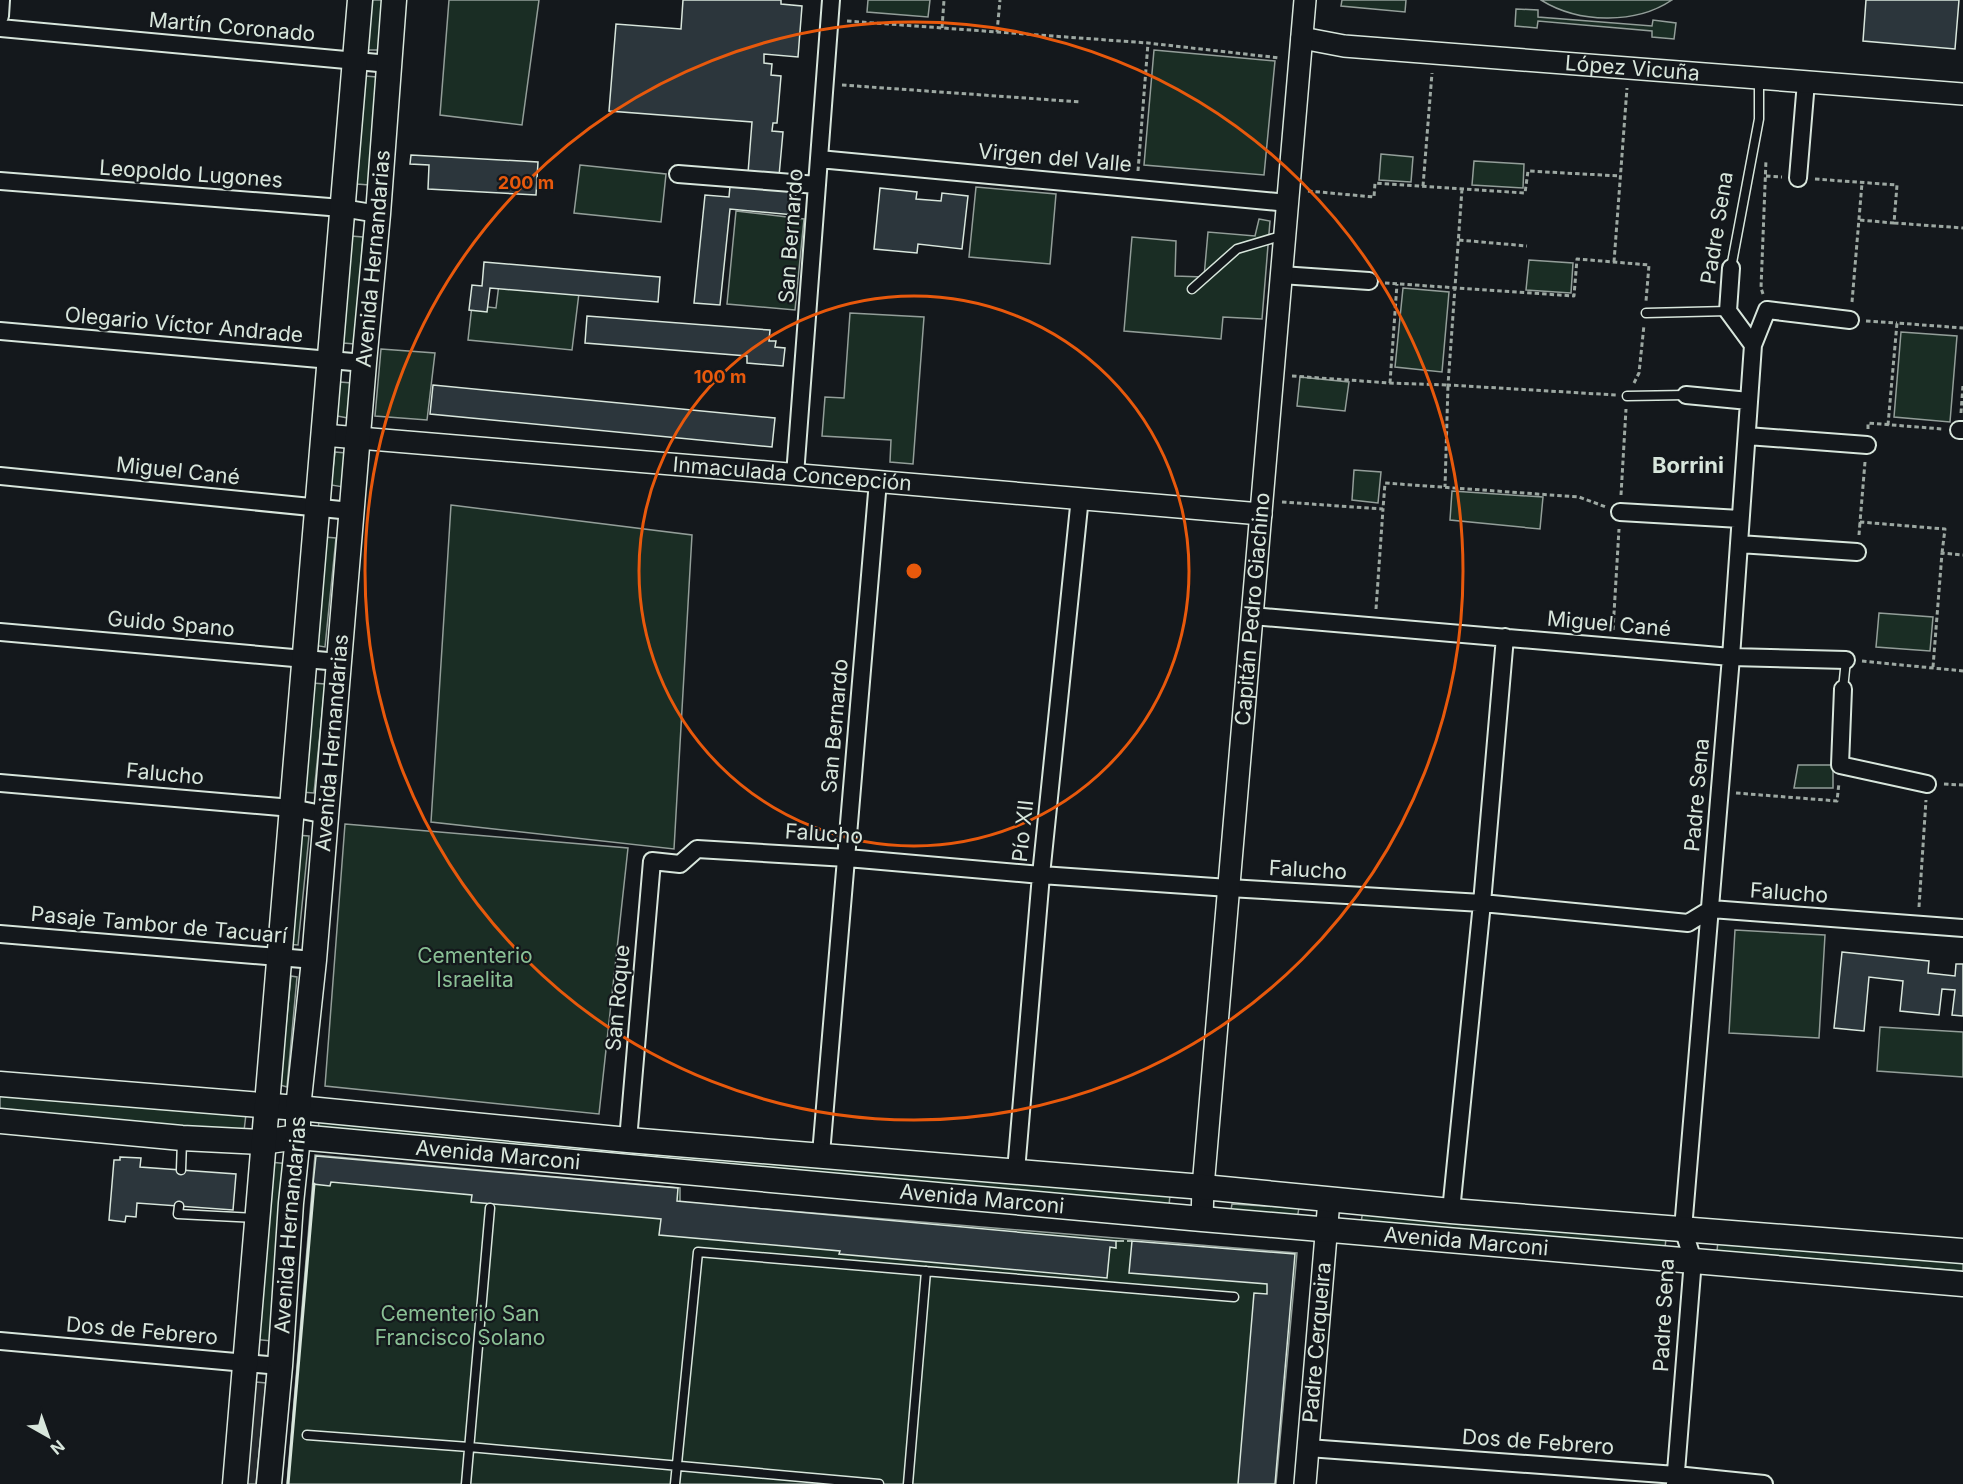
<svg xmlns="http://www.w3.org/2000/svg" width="1963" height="1484" font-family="Inter,sans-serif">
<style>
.green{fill:#1a2d24;stroke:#939e99;stroke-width:1.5}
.parking{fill:#24282b;stroke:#939e99;stroke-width:1.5}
.building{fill:#2c363c;stroke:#d8e6dc;stroke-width:1.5}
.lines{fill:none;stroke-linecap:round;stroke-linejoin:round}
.service-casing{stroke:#d8e6dc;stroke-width:11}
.minor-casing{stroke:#d8e6dc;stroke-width:20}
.tertiary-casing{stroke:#d8e6dc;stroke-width:24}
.secondary-casing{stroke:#d8e6dc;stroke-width:27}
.path{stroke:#9da8a2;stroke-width:3;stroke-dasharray:4.5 3;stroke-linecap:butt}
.service{stroke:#14181c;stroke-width:8}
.minor{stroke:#14181c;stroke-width:16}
.tertiary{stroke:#14181c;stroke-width:21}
.secondary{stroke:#14181c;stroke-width:24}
.fence{stroke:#d8e6dc;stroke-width:1.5;stroke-dasharray:8 3;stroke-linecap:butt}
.wall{stroke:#d8e6dc;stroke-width:3}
.ring{fill:none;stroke:#e8590c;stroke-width:3}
.labels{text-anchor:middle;stroke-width:4.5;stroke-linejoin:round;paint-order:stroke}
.street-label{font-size:21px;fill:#d8e6dc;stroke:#14181c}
.park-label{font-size:21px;fill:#8ac095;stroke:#14181c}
.neighbourhood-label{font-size:22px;font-weight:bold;fill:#d8e6dc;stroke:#14181c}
.centre{fill:#e8590c;stroke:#14181c;stroke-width:3}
.ring-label{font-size:18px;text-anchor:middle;font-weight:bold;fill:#e8590c;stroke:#14181c;stroke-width:4.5;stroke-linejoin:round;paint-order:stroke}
</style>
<rect width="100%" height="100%" fill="#14181c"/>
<path class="green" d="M371,0H383L379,50H367Z
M449,0H539L522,125L440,115Z
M868,0H930L928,17L867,12Z
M1342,0H1406L1405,12L1341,6Z
M1541,0H1672C1635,25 1578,23 1541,0Z
M1516,9L1538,10V17L1652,26L1653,20L1676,23L1674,39L1652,37V31L1538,21L1537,28L1515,26Z
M1154,50L1275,61L1264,175L1144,165Z
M365,76L377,77L369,185L357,184Z
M1381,154L1413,157L1411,182L1379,180Z
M1474,161L1524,164L1523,188L1472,185Z
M580,165L666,174L661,222L574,213Z
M976,187L1056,194L1050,264L969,257Z
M736,211L804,219L795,310L727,304Z
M1259,219L1270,221L1262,319L1223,317L1221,339L1124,331L1132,237L1176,241L1175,276L1204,277L1208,232L1255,236Z
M351,236L363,237L355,344L343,343Z
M1529,260L1573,263L1571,293L1526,290Z
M499,284L579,293L572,350L468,340L472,305L496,308Z
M1403,288L1449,292L1442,372L1395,367Z
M850,313L924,317L913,464L890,462L891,440L822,436L825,397L844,398Z
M1901,332L1957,336L1950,422L1894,417Z
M381,349L435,353L427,420L375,416Z
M1300,377L1349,382L1345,411L1297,406Z
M340,382L352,383L348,418L337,416Z
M335,452L346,453L343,487L331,485Z
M1354,470L1381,472L1378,503L1352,500Z
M1452,491L1543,497L1540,529L1450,520Z
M451,505L692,535L674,849L431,822Z
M324,537L336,538L325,647L313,645Z
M1879,613L1933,617L1930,651L1876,647Z
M312,683L325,684L314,793L301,792Z
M1798,765H1833V788H1794Z
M345,824L628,848L599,1114L325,1086Z
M296,835L309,836L298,945L285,944Z
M1735,930L1825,935L1819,1038L1729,1033Z
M291,976L297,977L287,1087L280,1085Z
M1880,1027L1963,1032V1077L1877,1071Z
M0,1094L246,1114L244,1131L0,1112Z
M319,1121L1170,1195L1169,1205L318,1131Z
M315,1155L680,1188V1202L1297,1253L1276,1484H287Z
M269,1162L290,1164L272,1341L251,1339Z
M1232,1204L1299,1208L1297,1219L1230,1215Z
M1363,1211L1666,1238L1665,1248L1361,1222Z
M1718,1241L1963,1260V1271L1717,1251Z"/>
<path class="parking" d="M256,1382L266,1383L256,1484H247Z"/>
<path class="building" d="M683,0H781V4L802,6L798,57L764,54V63L772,64L771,75L781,76L777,123H773L772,131L783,132L779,176L748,173L752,122L609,111L616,24L681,29Z
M1866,0H1959L1955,49L1863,41Z
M411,155L538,162L536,195L428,189L429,165L410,164Z
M730,186L796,192L794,215L730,209L720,305L694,303L705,195L729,197Z
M880,188L917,192L916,199L941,201L942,193L968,196L962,249L918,244L917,253L874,249Z
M484,262L660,277L658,302L490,288L487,312L469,310L472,285L482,286Z
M587,316L770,330L769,341H776L775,347L785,348L783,366L747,363V356L585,343Z
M433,385L775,418L772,447L430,414Z
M1842,952L1929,961L1928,973L1955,976L1956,964H1963V1016L1952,1015L1955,990L1942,989L1939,1015L1900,1011L1903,981L1869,977L1864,1031L1834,1028Z
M316,1156L678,1188L677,1201L1116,1241V1248L1110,1247L1107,1278L839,1254L840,1251L659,1235L661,1219L471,1202L472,1195L331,1182L330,1186L313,1184Z
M120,1157L141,1158L140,1167L236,1174L233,1210L137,1203L136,1217L126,1216L125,1222L109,1220L114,1160H120Z
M1132,1241L1295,1254L1275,1484H1238L1254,1293L1267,1294V1284L1129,1273Z"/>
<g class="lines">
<defs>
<path id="service" d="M1731,268L1759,119V79
M1192,289L1237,249L1274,238L1284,237
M1646,313L1728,311
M1627,396L1686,395
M1843,689L1846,660
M181,1170L182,1141
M179,1206L178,1214L257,1218
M307,1435L469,1447L879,1484
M466,1484L490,1208
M675,1484L698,1252L1234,1297
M908,1484L926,1271"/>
<path id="minor" d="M0,16L1,0
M0,28L389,64
M819,159L1288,203
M678,174L817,185
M1798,178L1806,82
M0,181L342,208L378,214
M1281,275L1369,281
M0,331L364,363
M1753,345L1767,310L1850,320
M1686,395L1749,401
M1959,430H1963
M1747,436L1867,445
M795,475L831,0
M0,476L351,511
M1620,512L1740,519
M1739,544L1857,552
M1252,616L1731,657L1846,660
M0,632L339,662
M1843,689L1840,765L1927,784
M0,783L292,808L326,815
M0,934L314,960
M628,1140L652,861L680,864L697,849L847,858L1041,875L1229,888L1482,903L1688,923L1711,909L1963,928
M821,1154L878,481
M1016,1171L1041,875L1080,497
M1451,1211L1482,903L1505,637
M0,1341L280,1366
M1308,1448L1676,1475L1764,1484
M1675,1484L1693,1260L1683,1229L1731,657L1753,345L1728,311L1731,268"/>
<g id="tertiary">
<path id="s1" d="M1302,38L1344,46L1963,94"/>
<path id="s2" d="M323,435C636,463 948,485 1261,514"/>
<path id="s3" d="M1202,1219L1203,1187L1305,0"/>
<path id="s4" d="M1305,1484L1329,1200"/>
</g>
<g id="secondary">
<path d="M0,1084L298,1108L628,1140L1203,1187L1451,1211L1963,1251"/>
<path id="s5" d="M0,1121L182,1138L262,1142L298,1137L1202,1219L1963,1284"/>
<path d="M235,1484L360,0"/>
<path id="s6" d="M269,1484L280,1366L291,1203L298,1137V1108L314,960L364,363L378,214L394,0"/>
</g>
</defs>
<use href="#service" class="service-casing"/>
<use href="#minor" class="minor-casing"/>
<use href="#tertiary" class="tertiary-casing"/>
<use href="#secondary" class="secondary-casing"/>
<path class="path" d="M847,21L1148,43L1280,58
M942,28L944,0
M997,32L1000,0
M842,85L1081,102
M1138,171L1148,43
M1766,176L1782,177
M1815,179L1897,185L1894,223L1859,220
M1423,186L1432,73
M1462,189L1448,385L1616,395
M1308,191L1374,197L1375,183L1525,193L1528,171L1620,176
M1894,223L1963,228
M1459,240L1527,246
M1614,262L1627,88
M1385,283L1574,296L1577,259L1649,265L1646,301
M1763,294L1761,288L1766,160
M1852,302L1862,183
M1866,321L1897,323
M1292,376L1390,383L1448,385L1445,487
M1390,383L1397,284
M1634,383L1639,373L1644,325
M1961,413L1963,385
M1888,425L1897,323L1963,328
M1868,429V423L1942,429
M1865,462L1860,522L1945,529L1942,553
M1621,495L1626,409
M1282,502L1383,509L1385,483L1579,497L1606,507
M1859,535L1860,522
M1376,609L1383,509
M1613,630L1619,529
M1862,661L1963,671
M1933,667L1942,553L1963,555
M1944,784L1963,785
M1736,793L1837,801L1839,783
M1919,907L1926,800"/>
<use href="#service" class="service"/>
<use href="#minor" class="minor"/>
<use href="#tertiary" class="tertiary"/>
<use href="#secondary" class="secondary"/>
<path class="fence" d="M1116,1241H1132"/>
<path class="wall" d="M288,1484L314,1184"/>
</g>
<g class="ring">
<circle cx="914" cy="571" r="275"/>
<circle cx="914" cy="571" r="549"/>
</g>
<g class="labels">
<g class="street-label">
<text transform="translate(232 27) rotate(5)" y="7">Martín Coronado</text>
<text dy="7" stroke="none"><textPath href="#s1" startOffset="332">López Vicuña</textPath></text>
<text transform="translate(1055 158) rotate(5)" y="7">Virgen del Valle</text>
<text transform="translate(191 174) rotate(4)" y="7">Leopoldo Lugones</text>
<text transform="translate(1717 228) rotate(-81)" y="7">Padre Sena</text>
<text transform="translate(791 236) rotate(-86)" y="7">San Bernardo</text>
<text dy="7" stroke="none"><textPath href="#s6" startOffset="1230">Avenida Hernandarias</textPath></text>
<text transform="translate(184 325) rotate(5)" y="7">Olegario Víctor Andrade</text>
<text transform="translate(178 471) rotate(6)" y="7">Miguel Cané</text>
<text dy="7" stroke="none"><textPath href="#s2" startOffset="471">Inmaculada Concepción</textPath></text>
<text dy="7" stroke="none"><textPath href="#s3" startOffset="612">Capitán Pedro Giachino</textPath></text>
<text transform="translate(171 624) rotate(5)" y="7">Guido Spano</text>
<text transform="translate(1609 624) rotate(5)" y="7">Miguel Cané</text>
<text transform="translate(835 726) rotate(-85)" y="7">San Bernardo</text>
<text dy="7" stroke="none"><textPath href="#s6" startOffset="744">Avenida Hernandarias</textPath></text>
<text transform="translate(165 774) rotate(5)" y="7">Falucho</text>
<text transform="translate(1697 795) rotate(-85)" y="7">Padre Sena</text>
<text transform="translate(1023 831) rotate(-84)" y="7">Pío XII</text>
<text transform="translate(824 834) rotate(4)" y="7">Falucho</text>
<text transform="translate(1308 870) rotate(3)" y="7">Falucho</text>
<text transform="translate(1789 893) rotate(4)" y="7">Falucho</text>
<text transform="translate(159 925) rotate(5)" y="7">Pasaje Tambor de Tacuarí</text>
<text transform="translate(618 998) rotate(-85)" y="7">San Roque</text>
<text dy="7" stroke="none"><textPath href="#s5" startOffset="500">Avenida Marconi</textPath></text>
<text dy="7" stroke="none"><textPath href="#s5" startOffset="986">Avenida Marconi</textPath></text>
<text dy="7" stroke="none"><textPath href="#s6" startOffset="260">Avenida Hernandarias</textPath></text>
<text dy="7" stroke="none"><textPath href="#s5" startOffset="1472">Avenida Marconi</textPath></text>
<text transform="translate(1664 1315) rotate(-87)" y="7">Padre Sena</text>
<text transform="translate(142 1331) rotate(5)" y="7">Dos de Febrero</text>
<text dy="7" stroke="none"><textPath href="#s4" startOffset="142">Padre Cerqueira</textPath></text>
<text transform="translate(1538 1442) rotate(4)" y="7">Dos de Febrero</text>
</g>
<g class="park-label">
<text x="475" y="963">Cementerio<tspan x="475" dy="24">Israelita</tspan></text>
<text x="460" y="1321">Cementerio San<tspan x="460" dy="24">Francisco Solano</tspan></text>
</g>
<g class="neighbourhood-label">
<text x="1688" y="473">Borrini</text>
</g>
</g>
<circle cx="914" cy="571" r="9" class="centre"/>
<g class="ring-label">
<text x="526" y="189">200 m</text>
<text x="720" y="383">100 m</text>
</g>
<g transform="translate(48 1436) rotate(140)" stroke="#14181c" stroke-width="4.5" paint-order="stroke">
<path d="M0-4.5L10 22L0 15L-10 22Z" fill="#d8e6dc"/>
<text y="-9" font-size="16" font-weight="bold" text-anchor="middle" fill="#d8e6dc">N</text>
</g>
</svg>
